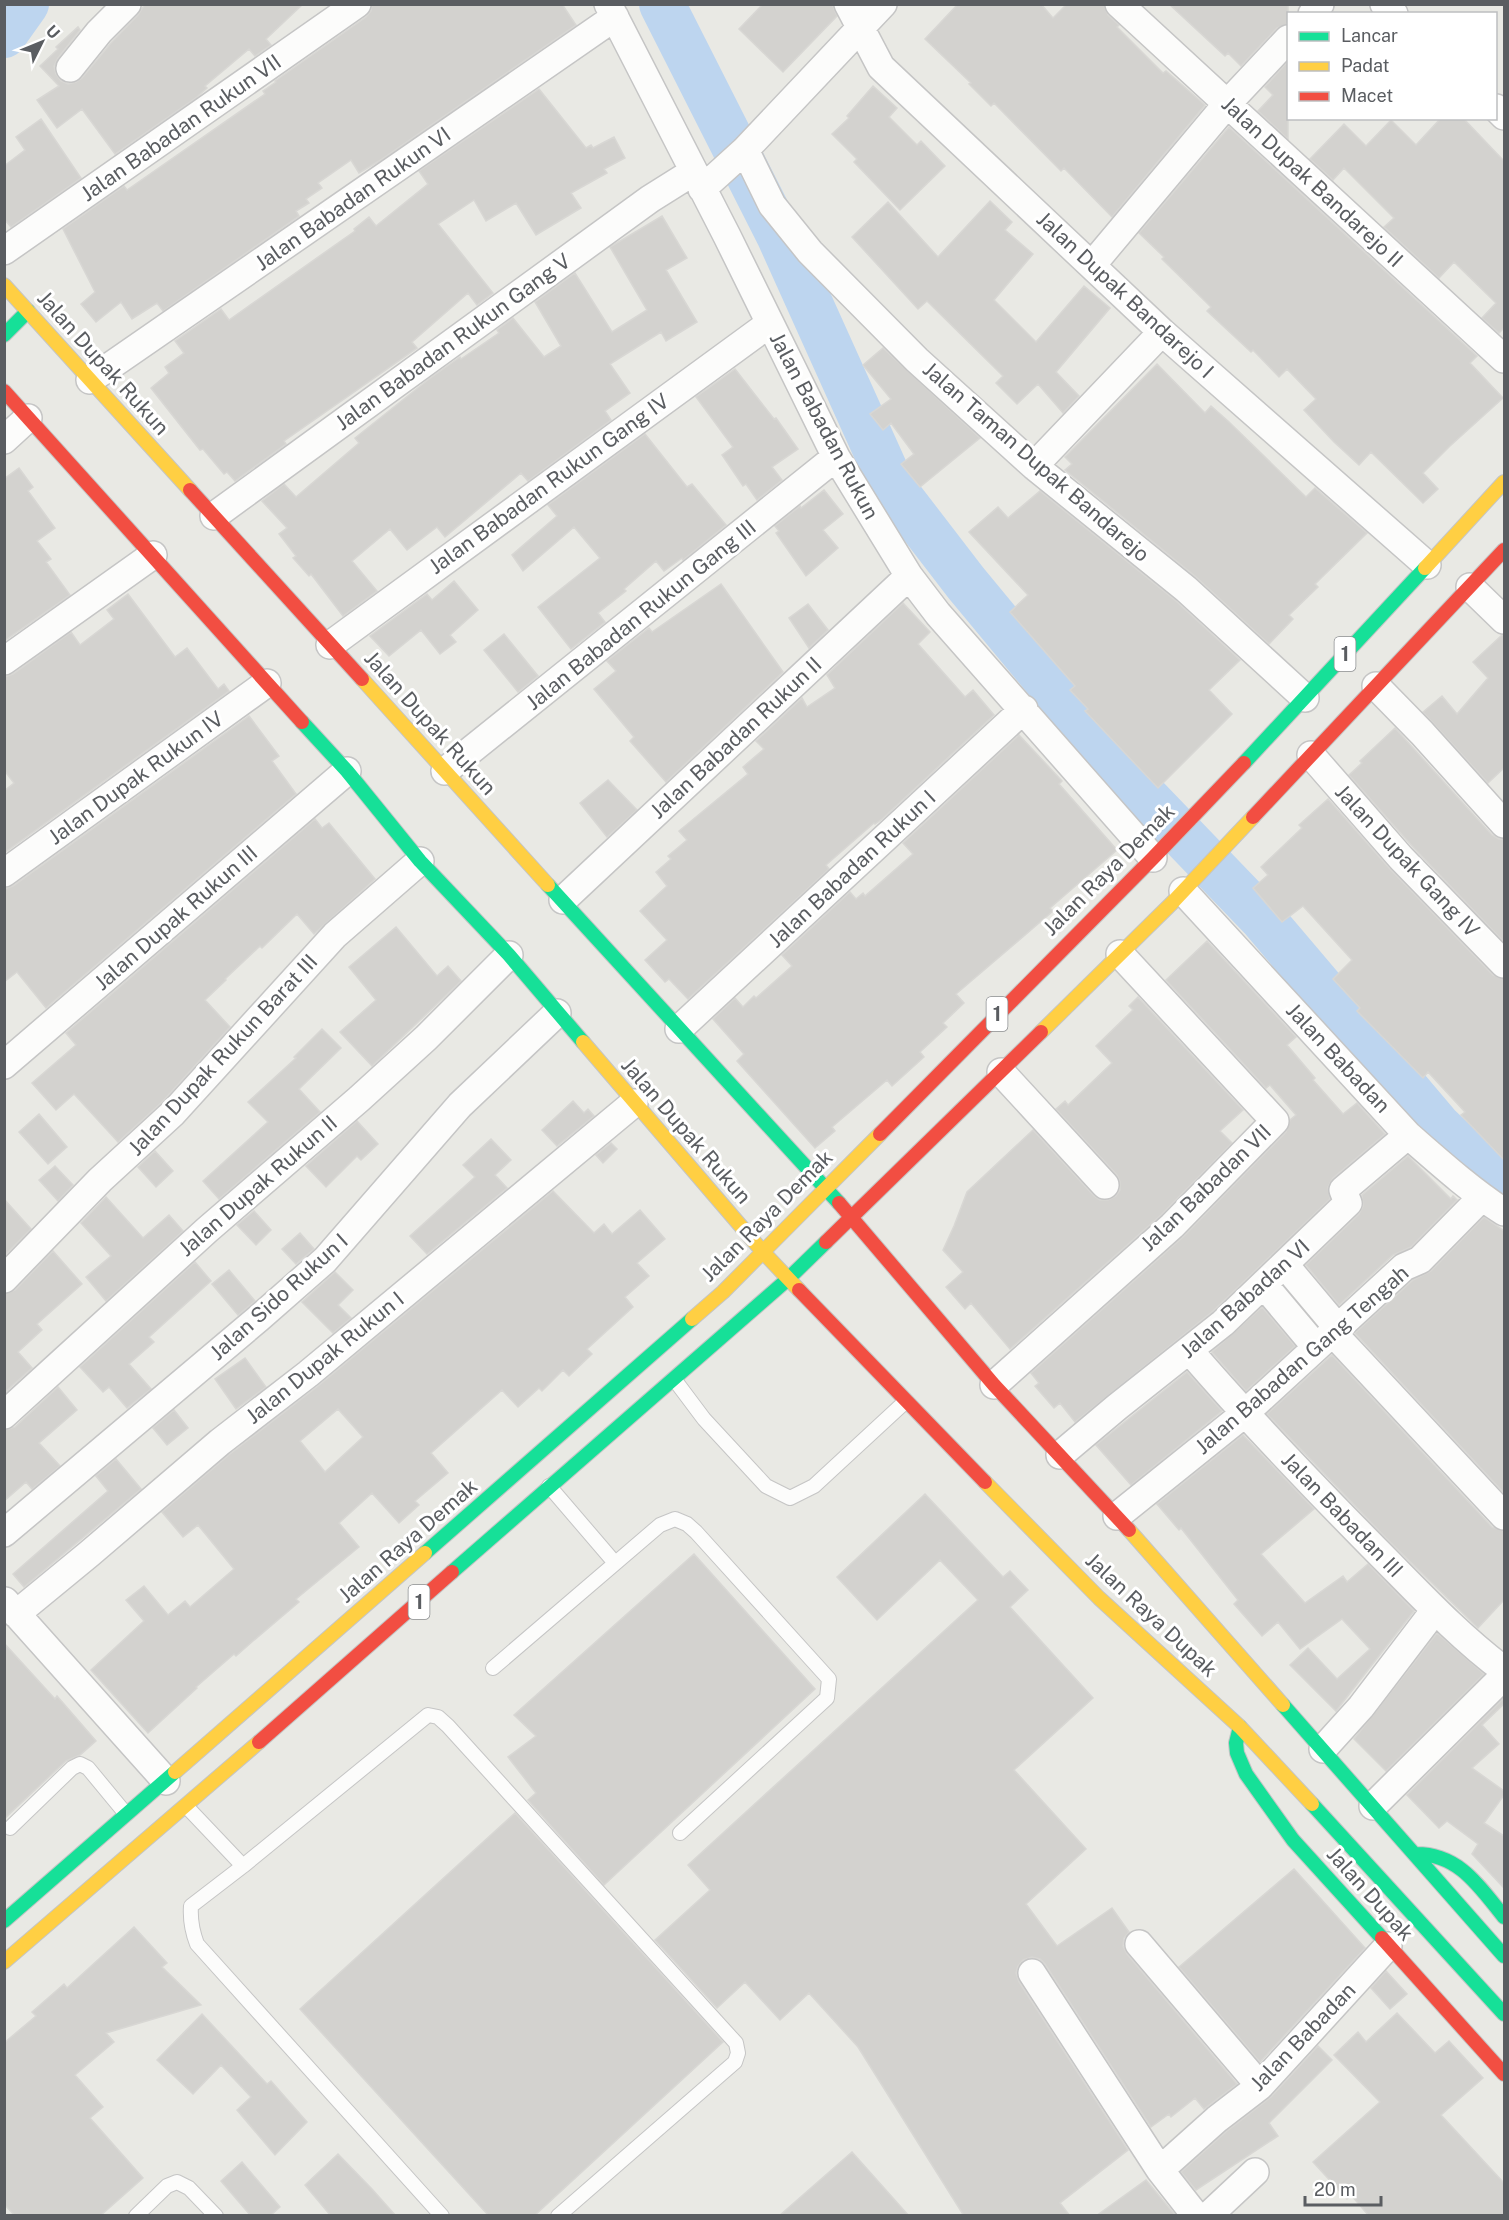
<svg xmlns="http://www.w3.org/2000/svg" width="1509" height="2220" font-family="'Public Sans',sans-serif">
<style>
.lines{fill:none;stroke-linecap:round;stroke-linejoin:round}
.river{stroke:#bdd5ef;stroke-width:46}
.building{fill:#d3d2cf;stroke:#d8d7d4;stroke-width:1.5;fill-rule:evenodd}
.lane-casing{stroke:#c5c5c5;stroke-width:16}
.street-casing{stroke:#c5c5c5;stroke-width:30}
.fast-casing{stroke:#c4c5c5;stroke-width:16}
.slow-casing{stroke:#c4c5c5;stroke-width:16}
.jam-casing{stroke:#c4c5c5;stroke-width:16}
.lane{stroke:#fcfcfb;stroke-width:14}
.street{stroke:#fcfcfb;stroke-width:27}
.fast{stroke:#16e098;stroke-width:14}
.slow{stroke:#ffcf43;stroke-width:14}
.jam{stroke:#f24e42;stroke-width:14}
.labels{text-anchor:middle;stroke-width:6;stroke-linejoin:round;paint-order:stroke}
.shield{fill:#fff;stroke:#8c8e90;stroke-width:1.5}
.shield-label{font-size:20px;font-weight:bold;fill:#5a5d61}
.street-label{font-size:21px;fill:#5a5d61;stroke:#fff}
</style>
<rect width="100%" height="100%" fill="#e9e9e4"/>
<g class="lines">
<path class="river" d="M662,4L779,235L893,488L966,583L1131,782L1261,917L1439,1127L1473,1159L1504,1172
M4,35L26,4"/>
</g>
<path class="building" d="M145,4H303L266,39L271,45L255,56L249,49L205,86L207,88L197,97L115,154L82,109L57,128L37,100L59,86L40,66L58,49L56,47L78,27L80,30L58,58L54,66L56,74L61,81L68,84L76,82L82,78L111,43L138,15Z
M372,4H562L576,25L379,161L359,173L351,160L318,183L322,188L306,199L309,203L296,211L299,216L163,311L157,303L132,319L121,302L96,322L81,304L95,292L63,229L124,186L127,190L265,94L263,91L276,82L275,81L366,17L371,11Z
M763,4H832L837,16L783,72L739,29Z
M958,4H1041L1053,18L1067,4H1104L1108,15L1119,25L1117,27L1163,73L1166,71L1205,105L1112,217L1064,168L1061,171L994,103L991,106L969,84L971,83L925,39Z
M1169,4H1288V24L1277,28L1241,66L1228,53L1225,56Z
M1288,61V139L1258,111L1273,95L1265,87Z
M873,86L897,108L889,117L917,145L921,141L945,166L900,210L854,162L857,159L832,134L849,118L847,116Z
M539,89L586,148L591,145L593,148L614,137L625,158L604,169L607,173L571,193L581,208L536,235L516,203L486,221L474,200L438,224L493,293L477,305L468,293L412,342L417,348L284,441L286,444L235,481L227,472L224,474L203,449L200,450L151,388L169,373L165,367L184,353L175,341L221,309L229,320L355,231L354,229L369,217L376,226L428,184L419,171Z
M1441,118H1463L1504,161V328L1499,333L1482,318L1496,303L1454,262L1439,278L1384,227L1394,218L1344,168L1333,180L1310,159L1344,124L1366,146L1391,120L1416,145Z
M41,119L81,178L11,227L4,219V166L25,150L16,137Z
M1229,127L1477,356L1470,363L1503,398L1450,446L1423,473L1438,489L1423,503L1371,452L1359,465L1334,442L1304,410L1316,399L1287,369L1279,377L1253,350L1251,352L1207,311L1211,307L1162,259L1164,257L1139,233Z
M990,201L1012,222L1005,230L1033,254L994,300L1036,342L1084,286L1110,308L1056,372L1079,396L1063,413L1038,384L1017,404L996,383L1003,376L927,301L918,309L852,237L888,202L938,257Z
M662,216L687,258L666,270L697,322L666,341L661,332L610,364L630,393L605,411L611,420L528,481L521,473L445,537L437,527L407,550L390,529L352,561L377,591L343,616L311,574L309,576L293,558L296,556L279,534L287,528L262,501L284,484L296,497L359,443L355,438L429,379L460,357L461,359L499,333L497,330L513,318L544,357L561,346L535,302L575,273L612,332L647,310L610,247Z
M883,348L980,438L920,487L901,464L914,454L891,423L883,430L870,414L891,399L863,365Z
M1157,364L1205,413L1211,406L1228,421L1306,497L1315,488L1367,533L1315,584L1318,587L1289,615L1293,619L1269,644L1196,577L1065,470L1072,464L1065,457Z
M735,369L774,419L776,418L798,449L772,467L782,480L757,500L746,484L743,486L722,455L733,447L696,397Z
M645,434L687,487L692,484L726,525L683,560L682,558L664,571L656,561L624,589L626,591L598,613L605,622L571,649L538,607L600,558L574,527L523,571L512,555L557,516L548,505Z
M19,468L33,487L28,491L55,528L37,541L51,559L46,562L70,595L4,641V479Z
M824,490L843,514L823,530L838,548L806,576L776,533L779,531L775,526L800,506L801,508Z
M1040,491L1176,601L1240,660L1209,690L1232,714L1158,788L1085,711L1088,709L1070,690L1075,686L1010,612L1028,595L969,532L998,507L1008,518Z
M454,581L478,610L450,635L456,642L440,654L421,630L389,656L370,636L427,594L432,600Z
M721,584L783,672L666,782L630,741L634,737L594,689L616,671L607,661L649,628L652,632Z
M128,594L175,657L187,648L218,689L224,684L229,691L4,853V791L14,783L4,770V677L13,674L71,632L80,645L114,619L107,610Z
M903,603L930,632L918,644L965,697L973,690L994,715L882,819L875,824L874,823L826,865L829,869L688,999L669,979L665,982L645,960L667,940L640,911L667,886L656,872L671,859L668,856L687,840L679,831L748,774L743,767L764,749L756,741L802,698L807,707L835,688L827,675Z
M808,604L828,630L809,648L789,618Z
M504,634L538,676L518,692L484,650Z
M1502,635H1504V768L1488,783L1423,712L1442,696L1457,714L1488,678L1473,662Z
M249,716L279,756L272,761L296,794L46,1008L17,972L4,982V889L13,886Z
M1395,728L1492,835L1499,839H1504V942L1413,847L1349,775L1362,763L1360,761Z
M1019,735L1062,781L1059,784L1117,850L1050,908L1053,911L956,994L964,1003L943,1023L947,1027L920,1052L924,1057L892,1086L887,1080L832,1127L835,1131L815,1148L737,1061L744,1054L713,1019L735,998L743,1007L754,996L756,998L792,966L782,955L850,892L856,899L863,893L865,896L913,854L903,843Z
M608,780L637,810L607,837L580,803Z
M1328,799L1390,869L1493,975L1504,979V1160L1461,1115L1465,1112L1428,1072L1423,1078L1357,1011L1360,1008L1333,979L1352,960L1303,906L1282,922L1253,888L1268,875L1261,867L1302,828L1299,825Z
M315,819L322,828L329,823L375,879L314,934L297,914L262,948L260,946L225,979L226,980L205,1000L230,1027L162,1102L118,1142L74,1094L56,1110L32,1083L76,1045L66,1033Z
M396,927L437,976L448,966L461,981L372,1066L340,1032L376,1000L349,967Z
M1207,941L1296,1037L1287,1045L1315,1078L1313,1080L1343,1114L1357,1103L1385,1134L1333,1178L1328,1187L1330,1199L1213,1311L1075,1422L1060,1403L1054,1408L1035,1386L1039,1383L1031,1373L1183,1237L1286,1132L1290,1120L1296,1115L1270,1085L1266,1088L1166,980Z
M1138,997L1243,1110L1220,1131L1232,1143L1161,1215L1010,1349L971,1303L965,1309L946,1287L963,1272L943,1250L954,1226L967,1192L1033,1130L1094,1196L1100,1200H1108L1116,1196L1120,1190V1182L1117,1175L1056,1109L1065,1101L1068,1105L1112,1063L1096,1046L1133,1010L1129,1006Z
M322,1029L341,1048L299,1089L320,1112L219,1199L203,1181L268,1122L248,1102L296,1058L294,1057Z
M573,1101L584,1113L588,1109L594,1116L557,1146L542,1130Z
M39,1114L67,1147L48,1164L19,1132Z
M357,1121L378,1144L361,1160L357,1156L326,1187L306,1166Z
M491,1139L511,1160L495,1175L507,1188L427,1254L410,1236L475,1177L463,1165Z
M611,1143L617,1149L603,1163L596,1155Z
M155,1151L173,1171L156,1187L138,1167Z
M1408,1156L1451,1199L1453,1196L1457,1200L1411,1247L1393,1255L1339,1305L1306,1265L1359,1214L1363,1206L1362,1195Z
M55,1166L73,1185L58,1201L39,1180Z
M553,1191L594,1233L604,1224L612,1234L640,1210L665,1239L637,1263L649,1276L625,1297L633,1307L587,1349L592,1354L569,1376L563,1370L542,1391L539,1388L518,1407L502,1390L431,1453L448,1473L415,1501L419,1505L399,1523L372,1493L339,1523L359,1547L296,1599L299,1602L253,1641L236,1656L234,1654L196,1687L197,1688L148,1733L91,1670L144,1621L126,1600L144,1586L168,1615L185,1601L190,1607L234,1569L198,1525L183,1537L162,1512L230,1454L318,1386ZM338,1409L363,1437L325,1472L300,1441Z
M106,1197L143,1238L169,1215L183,1231L106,1301L86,1277L111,1256L81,1223Z
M4,1199L31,1229L4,1256Z
M254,1211L271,1230L256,1245L237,1225Z
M1484,1217L1504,1231V1493L1355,1333L1413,1280L1431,1271Z
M300,1233L314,1249L296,1264L282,1249Z
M53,1251L82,1284L37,1324L42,1330L18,1352L32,1368L4,1393V1294L15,1290Z
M195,1262L211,1281L149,1337L154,1342L129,1364L151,1389L127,1408L109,1387L103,1392L80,1367Z
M229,1270L255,1301L238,1315L212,1284Z
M335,1272L353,1290L338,1305L351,1318L333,1333L302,1302Z
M1262,1307L1295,1346L1246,1391L1212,1352Z
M1332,1355L1492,1527L1504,1531V1600L1478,1628L1386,1538L1267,1414Z
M245,1358L266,1387L236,1409L215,1379Z
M1187,1372L1222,1411L1131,1485L1096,1445Z
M58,1387L77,1410L39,1443L60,1466L32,1489L26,1482L4,1501V1430L15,1427Z
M174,1410L188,1428L167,1445L153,1428Z
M1243,1435L1314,1509L1261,1554L1305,1603L1343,1576L1347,1582L1368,1564L1414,1611L1336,1711L1290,1665L1308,1648L1337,1679L1370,1649L1342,1619L1300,1649L1278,1622L1262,1636L1234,1604L1238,1600L1181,1528L1179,1530L1157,1504Z
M116,1459L141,1489L24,1587L13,1574L108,1491L96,1476Z
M925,1494L1003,1577L1010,1571L1028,1590L1010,1607L1093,1698L1014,1770L1086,1849L1026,1904L1057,1946L1112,1908L1129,1932L1124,1938L1123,1946L1127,1954L1237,2084L1204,2109L1195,2098L1171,2117L1169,2114L1151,2127L1045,1964L1040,1959L1032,1957L1023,1960L1018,1966L1016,1973L1019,1982L1128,2150L1060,2203L1070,2216H964L858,2047L809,1993L780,2020L745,1982L717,2008L655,1940L710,1890L688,1865L978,1600L940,1560L877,1620L837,1577Z
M694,1554L815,1689L604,1885L528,1800L536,1793L508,1757L536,1736L514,1715Z
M1437,1633L1484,1674L1386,1771L1354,1739Z
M4,1643L55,1699L57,1696L96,1741L80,1755L66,1761L4,1819Z
M1504,1698V1704L1482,1725L1499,1744L1472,1768L1504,1791V1795L1484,1823L1504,1836V1888L1472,1854L1478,1844L1447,1821L1439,1828L1407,1795Z
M515,1813L723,2042L534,2216H489L300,2009Z
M1294,1869L1365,1948L1260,2062L1179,1967Z
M134,1927L167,1963L162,1967L201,2005L106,2033L114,2042L75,2075L103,2107L90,2118L143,2178L100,2216H15L4,2204V2043L36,2016L32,2012L64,1984L67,1988Z
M1386,1971L1407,1994L1390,2009L1371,1988Z
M1397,2013L1435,2053L1449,2041L1483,2078L1441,2115L1504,2183V2216H1369L1351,2195L1347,2199L1313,2162L1380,2102L1334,2055L1358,2032L1366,2042Z
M202,2014L267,2084L271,2081L307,2122L275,2155L237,2110L251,2097L221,2065L193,2094L157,2060Z
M1318,2046L1332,2060L1269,2123L1278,2136L1196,2190L1181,2172L1227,2131L1271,2097Z
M852,2152L909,2216H779Z
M338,2154L372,2189L396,2216H331L305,2185Z
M242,2162L280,2207L270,2216H251L221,2181Z
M1146,2180L1176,2216H1096Z"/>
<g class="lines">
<defs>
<path id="lane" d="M674,1379L704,1419L766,1486L790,1498L814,1486L906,1401
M549,1486L615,1563
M493,1668L660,1525L675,1519L687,1524L696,1532L829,1679L827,1698L680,1833
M186,1806L243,1866
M10,1828L72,1768L80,1764L88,1768L126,1814
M136,2216L167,2186L177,2182L189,2188L216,2216
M442,2216L197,1944C192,1931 190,1920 191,1906L243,1866L428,1715L438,1717L448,1726L736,2043L738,2053L735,2062L558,2216"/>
<path id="street" d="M608,4L727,236L836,457L909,576L938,614L1153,858
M848,4L881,67L1162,332L1427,565
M1119,4L1504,359
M1384,4L1394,14
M1312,14L1320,4
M70,68L99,32L127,4
M1496,108L1504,116
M745,150L772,205L810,252L917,360L1034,466L1186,589L1305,698
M702,189L745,150L883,4
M4,251L357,4
M1092,265L1227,104L1288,39
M90,380L615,17
M4,440L28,418
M1034,466L1162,332
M214,516L650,199L693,172
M1470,587L1504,620
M330,645L769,324
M4,661L153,555
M1376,686L1422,733L1504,824
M1311,755L1401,858L1504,964
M445,771L836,457
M4,873L267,683
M1183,891L1408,1135C1439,1162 1470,1190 1504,1212
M563,900L909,576
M679,1029L1024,709
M4,1065L347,771
M1001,1072L1105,1185
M1285,1265L1337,1327
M4,1279L100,1180L173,1113L335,935L420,861
M1264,1285L1316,1347
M1332,1332L1504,1516
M1189,1350C1248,1419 1311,1484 1375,1549C1417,1591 1457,1635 1504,1670
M994,1385L1172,1226L1275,1121L1120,954
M4,1415L207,1230L359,1099L426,1038L509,955
M1060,1455L1117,1407L1223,1323L1348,1203L1343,1190L1408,1135
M1117,1516L1244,1414L1404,1267L1420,1260L1482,1197
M4,1533L259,1318L325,1260L460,1105L557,1013
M5,1601L166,1781
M16,1614L89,1554L220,1442L308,1374L634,1103
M1323,1749L1361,1707L1435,1610
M1373,1806L1504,1676
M1139,1944L1260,2086
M1032,1973L1160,2170L1196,2216
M1160,2170L1217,2119L1260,2086L1388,1946
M1208,2216L1255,2172"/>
<path id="fast" d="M4,335L28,311
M302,722L347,771L420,861L509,955L583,1042
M1244,763L1425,568
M548,885L839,1203
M425,1553L692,1319
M452,1572L788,1279L826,1242
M1283,1705L1504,1956
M1240,1727L1236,1743L1237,1753L1246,1774L1293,1840L1382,1938
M1312,1804L1504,2014
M1416,1854C1459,1854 1479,1886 1504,1917
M4,1921L175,1772"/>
<path id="slow" d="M4,285L190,490
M1425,568L1504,482
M362,679L548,885
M1041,1032L1171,904L1253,817
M583,1042L763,1252L799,1290
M692,1319L723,1292L880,1134
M985,1482L1099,1598L1240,1727L1312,1804
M1129,1530L1283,1705
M175,1772L425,1553
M4,1962L259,1742"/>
<path id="jam" d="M4,391L302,722
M190,490L362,679
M1253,817L1504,550
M880,1134L1153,858L1244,763
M839,1203L994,1385L1129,1530
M826,1242L1041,1032
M799,1290L985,1482
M259,1742L452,1572
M1382,1938L1504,2074"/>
</defs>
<use href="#lane" class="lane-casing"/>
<use href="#street" class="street-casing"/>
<use href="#fast" class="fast-casing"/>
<use href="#slow" class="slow-casing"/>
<use href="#jam" class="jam-casing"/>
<use href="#lane" class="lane"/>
<use href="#street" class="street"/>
<use href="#fast" class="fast"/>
<use href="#slow" class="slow"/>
<use href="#jam" class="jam"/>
</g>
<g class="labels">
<g class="shield">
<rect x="1334.5" y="637" width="21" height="34" rx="4.5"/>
<rect x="986.5" y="997" width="21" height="34" rx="4.5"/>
<rect x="408.5" y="1585" width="21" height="34" rx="4.5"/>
</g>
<g class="shield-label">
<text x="1345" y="661">1</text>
<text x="997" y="1021">1</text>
<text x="419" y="1609">1</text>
</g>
<g class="street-label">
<text transform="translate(181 128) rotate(-35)" y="7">Jalan Babadan Rukun VII</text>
<text transform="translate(1312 182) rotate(43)" y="7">Jalan Dupak Bandarejo II</text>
<text transform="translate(353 199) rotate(-35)" y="7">Jalan Babadan Rukun VI</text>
<text transform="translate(1125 295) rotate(43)" y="7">Jalan Dupak Bandarejo I</text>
<text transform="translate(453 342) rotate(-36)" y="7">Jalan Babadan Rukun Gang V</text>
<text transform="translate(103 363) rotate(48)" y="7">Jalan Dupak Rukun</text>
<text transform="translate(824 426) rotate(62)" y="7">Jalan Babadan Rukun</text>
<text transform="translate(1036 462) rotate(41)" y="7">Jalan Taman Dupak Bandarejo</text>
<text transform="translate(549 484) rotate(-36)" y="7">Jalan Babadan Rukun Gang IV</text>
<text transform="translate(641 615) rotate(-39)" y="7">Jalan Babadan Rukun Gang III</text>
<text transform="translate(430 723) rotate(48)" y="7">Jalan Dupak Rukun</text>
<text transform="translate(736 738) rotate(-43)" y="7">Jalan Babadan Rukun II</text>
<text transform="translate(136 778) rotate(-36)" y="7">Jalan Dupak Rukun IV</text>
<text transform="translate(1407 861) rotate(47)" y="7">Jalan Dupak Gang IV</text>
<text transform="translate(852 869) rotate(-43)" y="7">Jalan Babadan Rukun I</text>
<text transform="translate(1109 870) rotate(-45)" y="7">Jalan Raya Demak</text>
<text transform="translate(176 918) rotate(-41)" y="7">Jalan Dupak Rukun III</text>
<text transform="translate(223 1055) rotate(-47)" y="7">Jalan Dupak Rukun Barat III</text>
<text transform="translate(1338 1058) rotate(47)" y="7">Jalan Babadan</text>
<text transform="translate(686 1131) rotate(49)" y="7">Jalan Dupak Rukun</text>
<text transform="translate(258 1186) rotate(-41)" y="7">Jalan Dupak Rukun II</text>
<text transform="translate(1206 1188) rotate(-44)" y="7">Jalan Babadan VII</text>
<text transform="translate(767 1216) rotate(-45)" y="7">Jalan Raya Demak</text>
<text transform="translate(279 1297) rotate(-42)" y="7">Jalan Sido Rukun I</text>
<text transform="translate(1245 1299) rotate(-42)" y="7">Jalan Babadan VI</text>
<text transform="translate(325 1358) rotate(-39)" y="7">Jalan Dupak Rukun I</text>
<text transform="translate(1302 1360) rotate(-41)" y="7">Jalan Babadan Gang Tengah</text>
<text transform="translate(1342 1515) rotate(46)" y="7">Jalan Babadan III</text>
<text transform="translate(408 1541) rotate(-41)" y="7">Jalan Raya Demak</text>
<text transform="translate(1151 1615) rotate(43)" y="7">Jalan Raya Dupak</text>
<text transform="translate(1370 1894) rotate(48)" y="7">Jalan Dupak</text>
<text transform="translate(1303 2037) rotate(-46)" y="7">Jalan Babadan</text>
</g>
</g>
<rect width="1509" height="2220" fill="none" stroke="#5a5d61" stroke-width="12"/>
<rect x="1287" y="12" width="210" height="108" fill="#ffffff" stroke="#bdbec0" stroke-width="1.5"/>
<rect x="1299" y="32" width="30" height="9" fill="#16e098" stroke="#bdbec0" stroke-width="1.5"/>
<text x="1341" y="42" font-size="18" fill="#5a5d61">Lancar</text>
<rect x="1299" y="62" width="30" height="9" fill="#ffcf43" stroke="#bdbec0" stroke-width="1.5"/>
<text x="1341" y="72" font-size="18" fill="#5a5d61">Padat</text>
<rect x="1299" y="92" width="30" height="9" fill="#f24e42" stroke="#bdbec0" stroke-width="1.5"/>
<text x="1341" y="102" font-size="18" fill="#5a5d61">Macet</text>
<g transform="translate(42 42) rotate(47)" stroke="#ffffff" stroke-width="4.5" paint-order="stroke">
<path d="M0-4.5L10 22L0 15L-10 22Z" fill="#5a5d61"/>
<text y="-9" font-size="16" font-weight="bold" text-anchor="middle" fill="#5a5d61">U</text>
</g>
<path d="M1305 2196v9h76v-9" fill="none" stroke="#5a5d61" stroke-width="3"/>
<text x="1314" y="2196" font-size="18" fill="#5a5d61" stroke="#ffffff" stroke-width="4.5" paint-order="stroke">20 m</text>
</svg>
